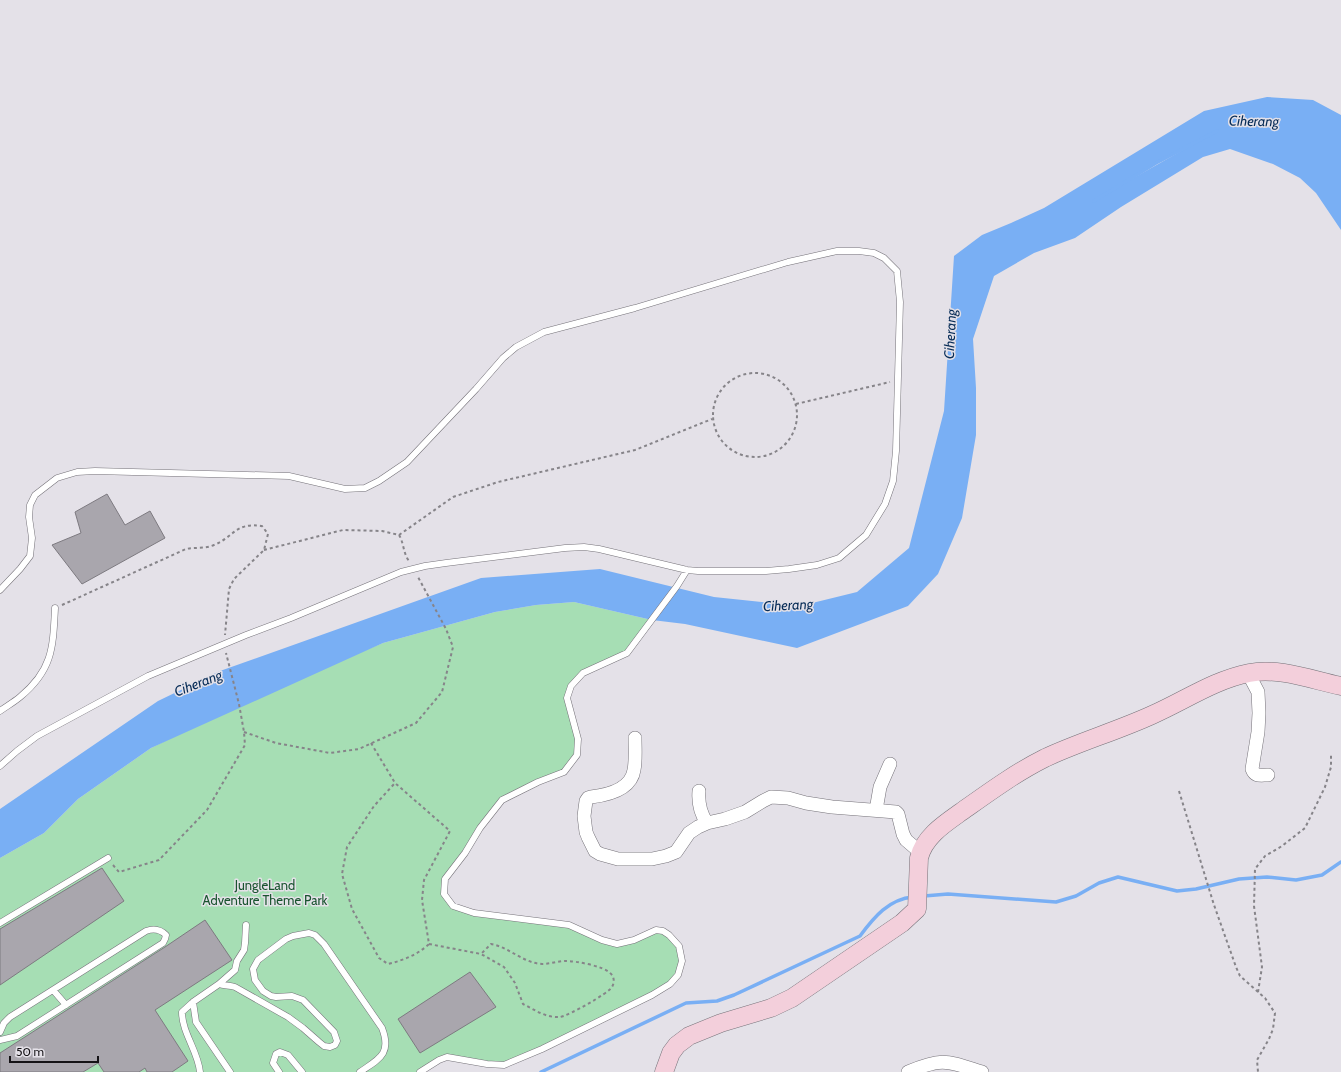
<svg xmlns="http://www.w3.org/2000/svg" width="1341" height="1072" font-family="Cabin,sans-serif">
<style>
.green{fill:#a6deb4}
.water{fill:#79aff4;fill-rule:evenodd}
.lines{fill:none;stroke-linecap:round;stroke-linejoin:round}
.stream{stroke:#79aff4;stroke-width:3.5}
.building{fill:#a9a6ad;stroke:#7d7a80}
.lane-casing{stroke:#757279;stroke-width:7}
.street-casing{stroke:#757279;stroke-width:14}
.secondary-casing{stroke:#757279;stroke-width:19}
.path{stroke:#868489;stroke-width:2;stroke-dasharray:3 3;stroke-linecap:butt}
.lane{stroke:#fff;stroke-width:6}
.street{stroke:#fff;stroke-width:13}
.secondary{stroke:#f3cfdb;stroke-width:18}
.labels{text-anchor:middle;stroke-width:3;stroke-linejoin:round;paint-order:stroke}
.park-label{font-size:13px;fill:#19542f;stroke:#e4e1e8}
.water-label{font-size:14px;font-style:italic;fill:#072c57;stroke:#e4e1e8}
</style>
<rect width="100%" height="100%" fill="#e4e1e8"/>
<path class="green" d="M574,602L652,620L627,653L583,673L571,686L567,699L578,739L577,755L564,772L502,800L445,879L444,894L453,906L474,913L569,925L617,944L663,931L679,946L682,961L670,984L504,1065L447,1057L420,1072H0V858L44,833L78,799L151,748L262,693L383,643L495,612L536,605Z"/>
<path class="water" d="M1267,97L1313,100L1341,115V230L1316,193L1300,178L1273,164L1230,149L1203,157L1121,207L1075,238L1034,253L994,276L973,339L976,388V435L962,518L938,574L908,606L797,648L685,624L652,620L574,602L536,605L495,612L383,643L151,748L78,799L44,833L0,858V809L158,701L220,671L481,578L600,569L714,597L800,606L857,592L909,548L944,411L954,256L982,235L1011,223L1044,208L1204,111ZM1197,142L1116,188L1156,163Z"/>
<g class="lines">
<path class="stream" d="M1094,201L1156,163L1217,131
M924,896L948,894L1056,902L1076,896L1099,883L1118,877L1177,891L1196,889L1239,879L1267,877L1296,880L1322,875L1341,862
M541,1072L686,1003L717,1001L734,995L860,936C874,917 889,899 913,897"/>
</g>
<path class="building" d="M107,494L125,525L150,511L165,538L82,584L52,545L81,533L75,512Z
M102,868L124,901L0,985V929Z
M205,920L232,960L155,1010L188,1061L172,1072H147L145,1068L139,1072H104L98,1063L83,1072H0V1053L165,947Z
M470,972L496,1007L420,1053L398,1019Z"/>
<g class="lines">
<defs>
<path id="lane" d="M0,590L20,569L30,556L32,538L29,517L30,505L35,495L57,478L77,472L95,471L289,476L345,489L365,488L379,481L407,462L476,389L503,358L516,347L544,332L635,308L788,262L837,251H859L874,253L884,258L897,271L900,302L896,451L893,481L885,504L866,535L839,558L817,565L789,569L766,571H698L687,570L599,549L584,547L565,548L446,563L425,566L401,572L291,618L246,635L148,676L37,736L17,751L0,766
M0,711C7,706 14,702 20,697C53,670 53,647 55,608
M0,923L108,858
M246,925L245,943L244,950L237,961L235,970L219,984C224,986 229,985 235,987L288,1017L303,1028L319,1042L324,1046L330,1047L335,1045L337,1041L334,1032L303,1000L292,996L276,997L271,996L263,991L255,980L253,969L258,960L286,939L293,936L309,933L315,935L324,944L382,1028C392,1054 379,1059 360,1072
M53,990L66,1005
M193,1002L196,1022L230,1072
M0,1032L4,1023L10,1017L146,931C154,928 160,929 166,935L165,939L163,943L17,1036L0,1040
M200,1072C198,1051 182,1033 182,1012L193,1002L219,984
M279,1072L273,1063L276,1054L280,1052L288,1055L302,1072
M420,1072L439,1060L447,1057L487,1064L504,1065L542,1049L652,995L670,984L678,975L682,961L679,946L669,935L663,931L656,930L634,940L617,944L602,940L569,925L474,913L453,906L444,894L445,879L465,853L480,828L502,800L538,782L564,772L577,755L578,739L567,698L571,686L583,673L627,653L677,586L687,570"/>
<path id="street" d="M1248,673L1258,692L1259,713L1258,732L1252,769C1255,777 1260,775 1268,775
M635,738C635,749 636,760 634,770C631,790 608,795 591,797L588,798L586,801L584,816L586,832L588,837L595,851L600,854L618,859H652L666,856L676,852L689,833L698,827L707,823L725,819L745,812L763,801L771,797L788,798L806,803L832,807L896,812L898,814L903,834L906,840L920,852
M699,791C698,803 700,813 707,823
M876,810L880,787L890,764
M908,1072C943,1057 947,1061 982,1072"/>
<path id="secondary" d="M664,1072L671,1053L677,1045L689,1036L721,1023L771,1008L792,998L902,923L917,909L919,858C924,837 944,824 961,812C988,793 1015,773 1045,758C1079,742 1117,731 1152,715C1184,701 1214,680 1249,673C1279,667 1312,680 1341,686"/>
</defs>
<use href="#lane" class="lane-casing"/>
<use href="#street" class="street-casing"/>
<use href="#secondary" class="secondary-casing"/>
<path class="path" d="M713 415a42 42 0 1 1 84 0a42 42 0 1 1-84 0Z
M796,404L890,382
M399,535L453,497L498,482L635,450L712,419
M264,550L343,530L382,531L399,535C404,543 403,553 409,561
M62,605L186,549C195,547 205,549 214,545C234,537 235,522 262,526L268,534L264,550L234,579L229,589L225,635
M244,732L276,743L330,753L359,749L416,723L442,692L453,647L446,629L418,577
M371,743L395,783L450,831L424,880L422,900L429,944C417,955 404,960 388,964L379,958L352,909L342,874L347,847L374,806L395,783
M1179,791L1214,905L1236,967L1240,976L1265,998L1275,1013L1273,1029L1269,1039L1257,1060L1258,1072
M113,865L119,872L159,860L207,810L245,745L244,732L239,704L226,653
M429,944L481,954L504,967L515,983L523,1004C535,1010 546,1018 560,1017C568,1016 609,993 612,987C615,982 614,976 610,973C603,966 576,961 566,961C558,961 550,964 542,964C523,963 509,947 491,944L481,954
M1258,992L1262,967L1254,906L1255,869L1265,856L1282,846L1305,828L1325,787L1331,767V755"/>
<use href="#lane" class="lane"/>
<use href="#street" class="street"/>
<use href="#secondary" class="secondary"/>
</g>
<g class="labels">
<g class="park-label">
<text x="265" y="890">JungleLand<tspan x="265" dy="15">Adventure Theme Park</tspan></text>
</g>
<g class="water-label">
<text transform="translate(1254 121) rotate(1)" y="5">Ciherang</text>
<text transform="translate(950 334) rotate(-87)" y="5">Ciherang</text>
<text transform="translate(788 605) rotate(-3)" y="5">Ciherang</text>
<text transform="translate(198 683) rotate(-21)" y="5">Ciherang</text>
</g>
</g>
<path d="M10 1056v6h88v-6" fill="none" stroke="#151316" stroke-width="2"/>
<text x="16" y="1056" font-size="12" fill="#151316" stroke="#e4e1e8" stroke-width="3" paint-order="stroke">50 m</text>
</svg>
